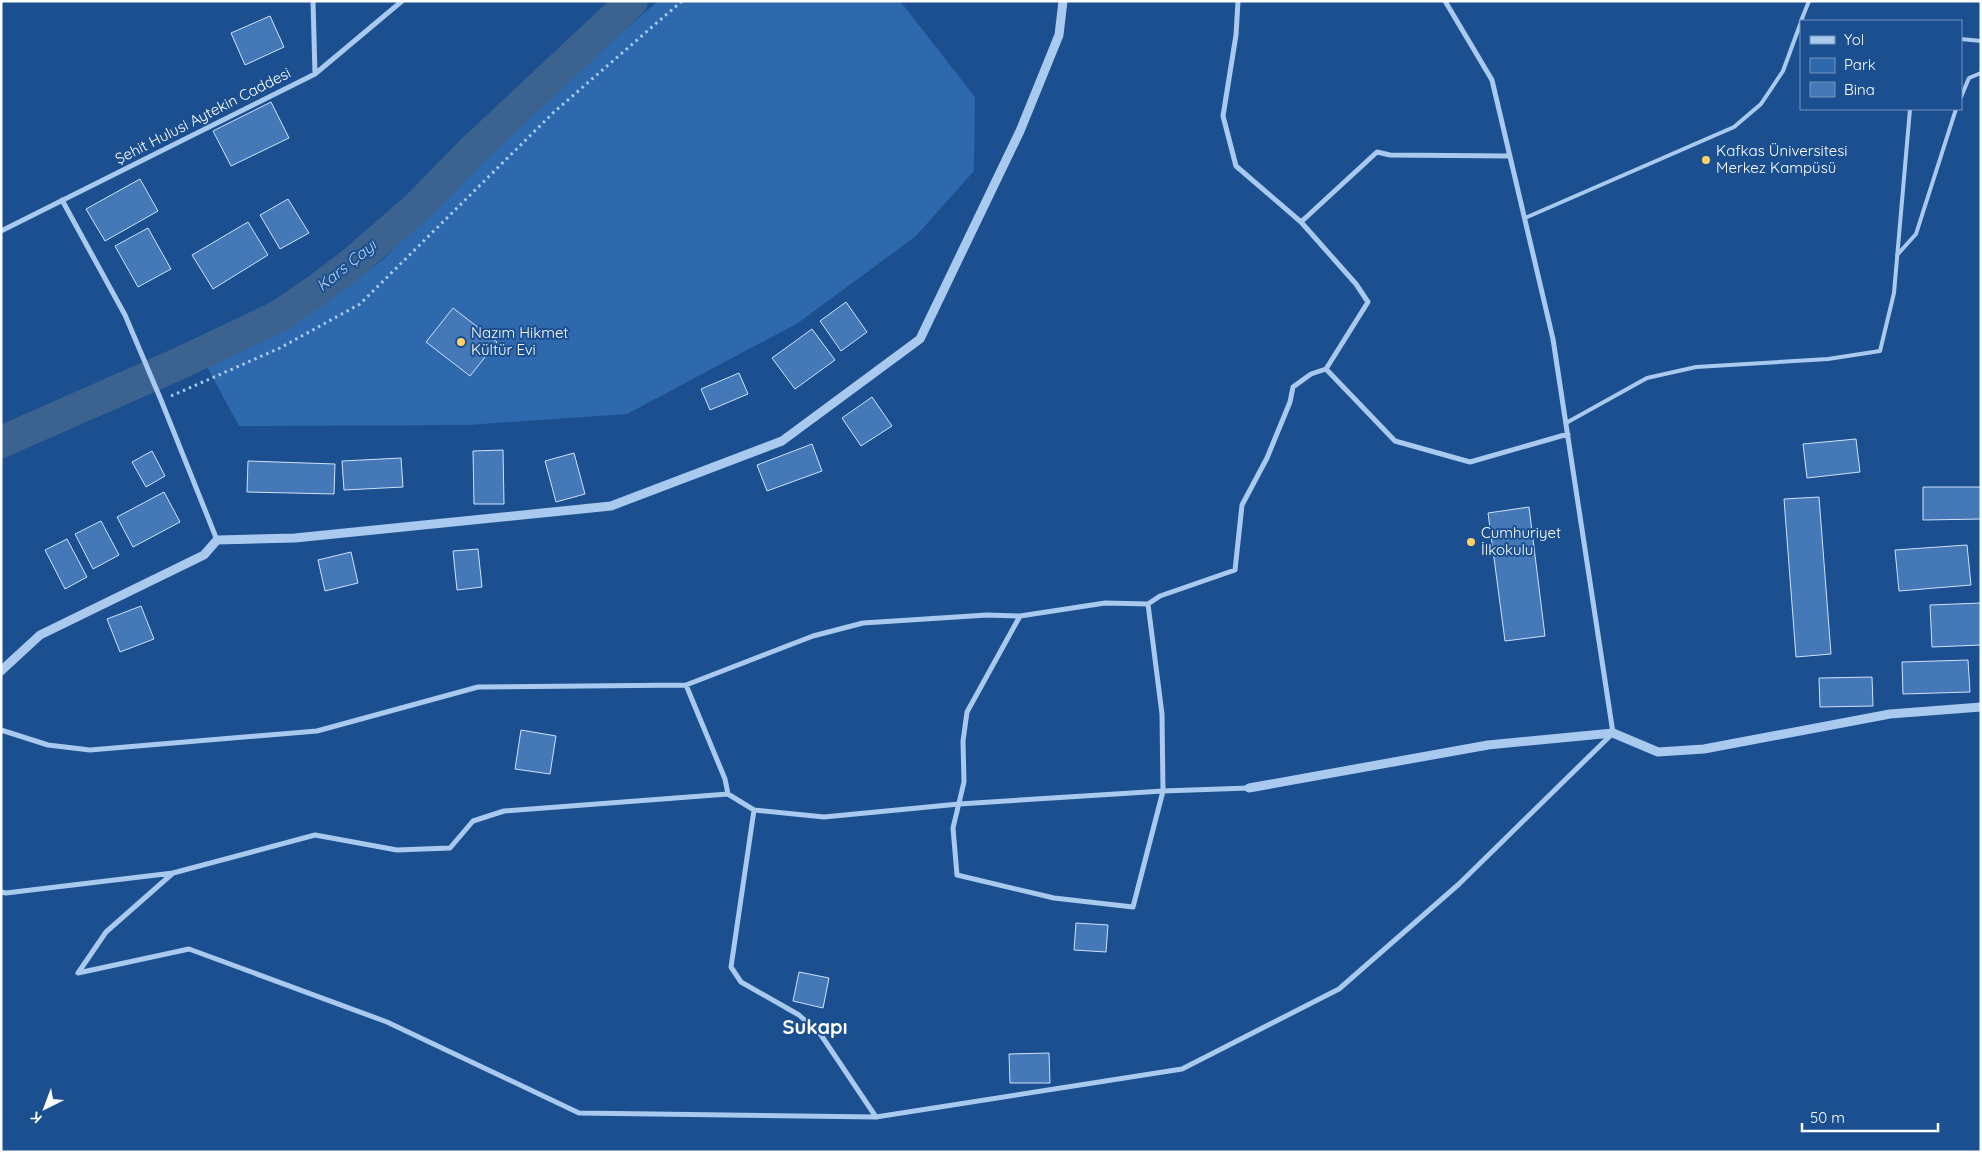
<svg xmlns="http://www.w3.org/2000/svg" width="1982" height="1153" font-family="Quicksand,sans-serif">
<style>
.green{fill:#2e69ad}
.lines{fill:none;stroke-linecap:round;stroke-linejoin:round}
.river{stroke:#3c6290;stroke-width:32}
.building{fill:#4478b7;stroke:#cfe3fa}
.path{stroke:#a9c9ee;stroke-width:3;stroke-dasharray:2.5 4;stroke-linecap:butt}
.service{stroke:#a9c9ee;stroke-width:4}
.minor{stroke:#a9c9ee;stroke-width:5}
.tertiary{stroke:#a9c9ee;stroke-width:9}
.poi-dot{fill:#ffd166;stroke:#1b4f8f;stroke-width:2}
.labels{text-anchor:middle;stroke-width:4;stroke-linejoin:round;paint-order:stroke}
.street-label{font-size:15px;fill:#fff;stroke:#1b4f8f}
.poi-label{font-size:15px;fill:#fff;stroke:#1b4f8f;text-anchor:start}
.water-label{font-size:16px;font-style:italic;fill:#b5d3f5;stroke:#1b4f8f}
.district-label{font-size:20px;font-weight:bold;fill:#fff;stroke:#1b4f8f}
</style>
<rect width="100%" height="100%" fill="#1b4f8f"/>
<path class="green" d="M658,1H900L975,97L974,171L916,236L798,323L627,414L468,425L239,426L207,367L292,325L381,261L550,94Z"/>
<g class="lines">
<path class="river" d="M1,442L176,365L279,316L317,290L354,262L418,206L473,150L632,1"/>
</g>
<path class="building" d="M270,16L284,47L245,65L231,33Z
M271,102L289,138L231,166L213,131Z
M140,179L158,211L105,241L86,209Z
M288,199L309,233L280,249L260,215Z
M248,222L268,255L213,289L192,255Z
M148,228L171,269L138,287L115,246Z
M846,302L867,332L841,351L820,321Z
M453,308L497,342L470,376L426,342Z
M812,329L835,360L795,389L772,358Z
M739,373L748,394L710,410L701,389Z
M872,397L892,426L861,446L842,418Z
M1856,439L1860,472L1807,478L1803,444Z
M812,444L822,471L767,491L757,465Z
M503,450L504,504H474L473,451Z
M152,451L165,476L146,487L132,462Z
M574,453L585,494L556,502L545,461Z
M401,458L403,487L344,490L342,461Z
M248,461L335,464L334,494L247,492Z
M1923,487H1981V519L1923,520Z
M164,492L180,522L133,547L117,517Z
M1819,497L1831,654L1796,657L1784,499Z
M1529,507L1545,636L1505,641L1488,513Z
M101,521L119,555L93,569L75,534Z
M67,539L87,577L65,589L45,550Z
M1967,545L1971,585L1899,591L1895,550Z
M478,549L482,587L457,590L453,551Z
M351,552L358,583L325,591L318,560Z
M1981,603V645L1932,647L1930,605Z
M141,606L154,639L120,652L107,619Z
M1968,660L1970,692L1903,694L1902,662Z
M1872,677L1873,706L1820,707L1819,678Z
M521,730L556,736L550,774L515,769Z
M1076,923L1108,925L1106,952L1074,950Z
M799,972L829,978L823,1008L793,1001Z
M1049,1053L1050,1083H1010L1009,1054Z"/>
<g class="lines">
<path class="path" d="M171,396L280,348L360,304L554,112L682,1"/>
<path class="service" d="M1801,21L1809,1
M1961,39L1981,41
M1961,97L1969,78L1981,73
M1525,218L1734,127L1761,104L1783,71L1801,22
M1897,255L1916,234L1956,109
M1566,423L1647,378L1696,367L1828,359L1880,351L1894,293L1910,109"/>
<path class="minor" d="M313,1L315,74
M62,200L125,315L161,400L217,540
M1301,222L1377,152L1390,155L1510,156
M1,231L315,74L402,1
M1326,369L1395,441L1470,462L1568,434
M1020,616L967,712L963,741L964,782L953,828L957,875L1054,898L1133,907L1163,791L1162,714L1148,604
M686,685L725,779L728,794
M1,730L48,745L90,750L317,731L478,687L686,685L813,636L863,623L987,615L1020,616L1105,603L1148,604L1160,596L1235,570L1242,505L1267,458L1290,402L1293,387L1311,374L1326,369L1368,302L1356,284L1301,222L1236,166L1223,116L1236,35L1238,1
M754,810L731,967L741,982L799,1015L821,1035L876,1117
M173,873L315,835L397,850L450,848L473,821L504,811L728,794L754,810L824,817L959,804L1163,791L1249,788
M1,892L6,893L173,873L106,932L78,973L189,949L387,1022L579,1113L876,1117L1182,1069L1339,989L1459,884L1613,733L1553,339L1492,80L1445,1"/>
<path class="tertiary" d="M1,671L40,635L204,555L217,540L295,538L611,506L782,441L920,339L1020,131L1059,35L1063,1
M1249,788L1488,745L1613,733L1658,752L1704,749L1890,714L1981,707"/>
</g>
<g class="poi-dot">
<circle cx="1706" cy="160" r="5"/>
<circle cx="461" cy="342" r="5"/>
<circle cx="1471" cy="542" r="5"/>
</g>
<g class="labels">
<g class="street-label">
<text transform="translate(203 116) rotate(-27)" y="5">Şehit Hulusi Aytekin Caddesi</text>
</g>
<g class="poi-label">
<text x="1716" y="156">Kafkas Üniversitesi<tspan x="1716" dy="17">Merkez Kampüsü</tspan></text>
<text x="471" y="338">Nazım Hikmet<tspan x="471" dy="17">Kültür Evi</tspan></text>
<text x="1481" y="538">Cumhuriyet<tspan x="1481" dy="17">İlkokulu</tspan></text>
</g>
<g class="water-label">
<text transform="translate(346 265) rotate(-39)" y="6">Kars Çayı</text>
</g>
<g class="district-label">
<text x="815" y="1034">Sukapı</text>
</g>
</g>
<rect width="1982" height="1153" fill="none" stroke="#ffffff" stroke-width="5"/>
<rect x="1800" y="20" width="162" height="90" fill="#1b4f8f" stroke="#7695bc"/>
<rect x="1810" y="36" width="25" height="8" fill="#a9c9ee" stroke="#7695bc"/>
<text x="1844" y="45" font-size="15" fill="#ffffff">Yol</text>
<rect x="1810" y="58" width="25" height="15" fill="#2e69ad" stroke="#7695bc"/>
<text x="1844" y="70" font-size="15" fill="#ffffff">Park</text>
<rect x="1810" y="82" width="25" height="15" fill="#4478b7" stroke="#7695bc"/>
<text x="1844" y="95" font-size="15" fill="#ffffff">Bina</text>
<g transform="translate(45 1108) rotate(222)" stroke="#1b4f8f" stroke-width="4" paint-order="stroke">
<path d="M0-4L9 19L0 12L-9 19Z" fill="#ffffff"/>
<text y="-8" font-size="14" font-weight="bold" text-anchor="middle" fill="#ffffff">K</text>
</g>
<path d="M1802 1123v8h136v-8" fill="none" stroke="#ffffff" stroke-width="2.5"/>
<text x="1810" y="1123" font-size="15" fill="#ffffff" stroke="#1b4f8f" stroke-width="4" paint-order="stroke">50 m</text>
</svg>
